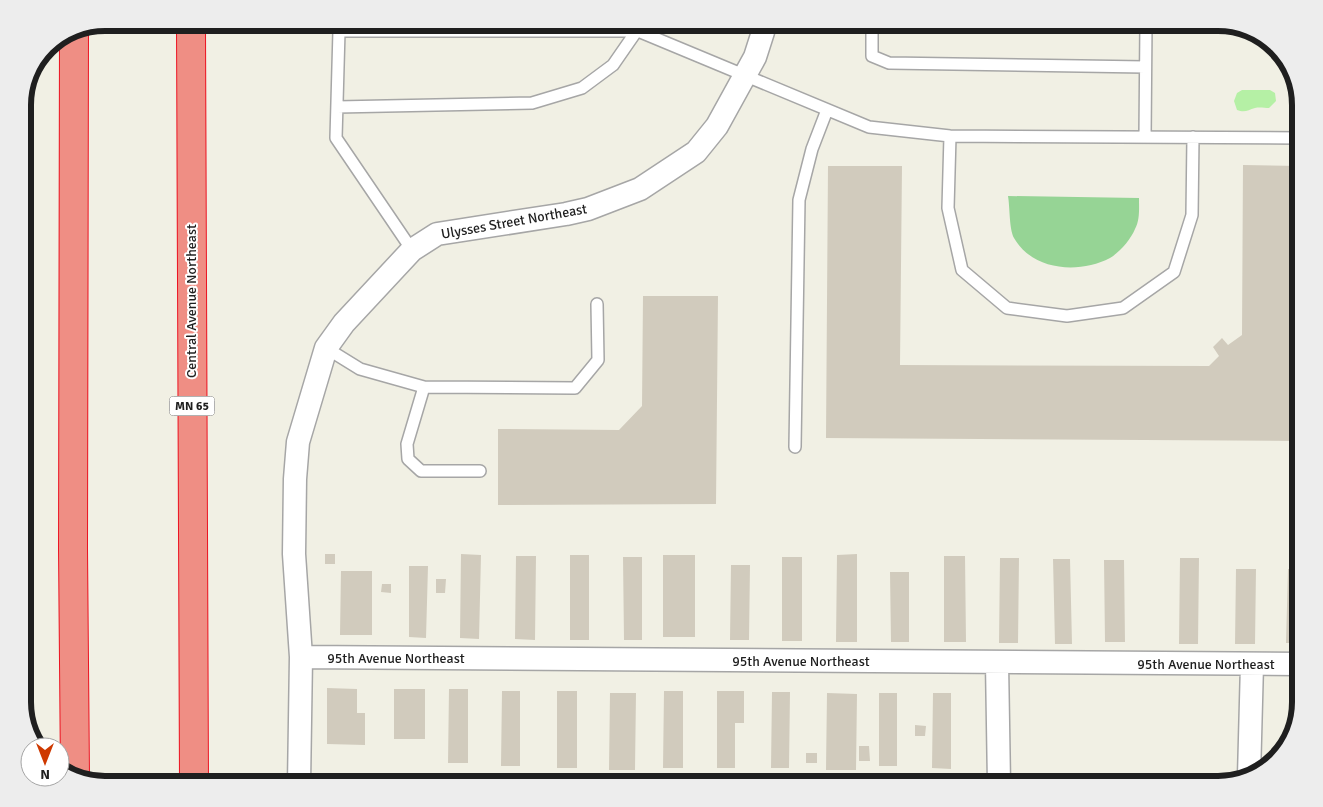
<svg xmlns="http://www.w3.org/2000/svg" width="1323" height="807" font-family="Signika,sans-serif">
<style>
.grass{fill:#b5f0a5}
.forest{fill:#96d495}
.building{fill:#d1cbbd}
.lines{fill:none;stroke-linecap:round;stroke-linejoin:round}
.lane-casing{stroke:#a6a6a6;stroke-width:14}
.street-casing{stroke:#a6a6a6;stroke-width:25}
.highway-casing{stroke:#ec1321;stroke-width:30}
.lane{stroke:#fff;stroke-width:11}
.street{stroke:#fff;stroke-width:22}
.highway{stroke:#ef8e84;stroke-width:28}
.labels{text-anchor:middle;stroke-width:4;stroke-linejoin:round;paint-order:stroke}
.shield{fill:#fff;stroke:#626262;stroke-width:1}
.shield-label{font-size:12px;font-weight:bold;fill:#1f1f1f}
.street-label{font-size:14px;fill:#1f1f1f;stroke:#fff}
.rim{fill:none;stroke:#1f1f1f;stroke-width:6}
</style>
<rect width="100%" height="100%" fill="#f1f0e4"/>
<path class="grass" d="M1242,90H1270L1275,93L1276,101L1269,108C1265,108 1259,107 1255,108C1248,110 1245,113 1237,110L1234,101L1237,93Z"/>
<path class="forest" d="M1008,196L1139,198C1139,208 1140,220 1135,229C1131,239 1120,252 1110,258C1079,274 1033,271 1014,238C1009,229 1010,207 1008,196Z"/>
<path class="building" d="M1243,165L1300,166V441L826,438L828,166H902L900,365L1209,366L1219,356L1213,347L1222,338L1228,345L1242,335Z
M643,296H718L716,504L498,505V429L619,430L642,406Z
M325,554H335V564H325Z
M461,554L481,555L479,639L460,638Z
M857,554V642H836L837,555Z
M570,555H589V640H570Z
M663,555H695V637H663Z
M516,556H536L535,640L515,639Z
M944,556H965L966,642H944Z
M623,557H642V640H624Z
M782,557H802V641H782Z
M1000,558H1019L1018,643H999Z
M1180,558H1199L1198,644H1179Z
M1053,559H1070L1072,644H1055Z
M1104,560H1124L1125,642H1105Z
M731,565H750L749,640H730Z
M409,566H428L426,638L409,637Z
M1236,569H1256L1255,644H1235Z
M1288,569H1300V643H1286Z
M341,571H372V635H340Z
M890,572H909V642H891Z
M436,579H446L445,593H436Z
M382,584H391V593L381,592Z
M327,688L357,689V713H365V745L327,744Z
M394,689H425V739H394Z
M449,689H468V763H448Z
M502,691H520V766H501Z
M557,691H577V768H557Z
M664,691H683V768H663Z
M717,691H744V723H735V768H717Z
M772,692H790L789,768H771Z
M610,693H636L635,770H609Z
M827,693L857,694L856,770H826Z
M879,693H897V766H879Z
M933,693H951V769L932,768Z
M915,725L926,726L925,736H915Z
M859,746H869L870,761H859Z
M806,753H817V763H806Z"/>
<g class="lines">
<defs>
<path id="lane" d="M872,24V56L889,63L1145,67
M337,107L532,103L582,88L613,65L640,26
M950,136L948,208L962,270L1007,308L1067,316L1123,308L1174,272L1192,215L1193,137
M1145,137L1146,23
M412,250L336,138L339,31H638L869,127L950,136L1300,138
M326,348L360,369L424,387L575,388L598,360L597,304
M424,387L407,444L408,459L421,471H480
M795,447L799,200L812,149L827,110"/>
<path id="street" d="M301,657L1300,664
M997,663L999,784
M1249,776L1252,664
M299,784L301,657L294,554L295,479L298,442L326,348L344,323L412,250L437,234L566,214L588,209L640,189L696,152L717,126L755,57L763,32V25"/>
<path id="highway" d="M191,28L194,784
M74,29L73,549L75,776"/>
</defs>
<use href="#lane" class="lane-casing"/>
<use href="#street" class="street-casing"/>
<use href="#highway" class="highway-casing"/>
<use href="#lane" class="lane"/>
<use href="#street" class="street"/>
<use href="#highway" class="highway"/>
</g>
<g class="labels">
<rect class="shield" x="169.5" y="396.5" width="45" height="19" rx="4"/>
<g class="shield-label">
<text x="192" y="410">MN 65</text>
</g>
<g class="street-label">
<text transform="translate(514 221) rotate(-10)" y="5">Ulysses Street Northeast</text>
<text transform="translate(191 301) rotate(-90)" y="5">Central Avenue Northeast</text>
<text x="396" y="663">95th Avenue Northeast</text>
<text x="801" y="666">95th Avenue Northeast</text>
<text x="1206" y="669">95th Avenue Northeast</text>
</g>
</g>
<path d="M0 0H1323V807H0ZM105 31H1218A74 74 0 0 1 1292 105V702A74 74 0 0 1 1218 776H105A74 74 0 0 1 31 702V105A74 74 0 0 1 105 31Z" fill="#ededed" fill-rule="evenodd"/>
<path class="rim" d="M105 31H1218A74 74 0 0 1 1292 105V702A74 74 0 0 1 1218 776H105A74 74 0 0 1 31 702V105A74 74 0 0 1 105 31Z"/>
<g transform="translate(45 762) rotate(180)"><circle r="24" fill="#ffffff" stroke="#a5a5a5"/>
<path d="M0-4L9 19L0 12L-9 19Z" fill="#ce3900"/>
<text y="-8" font-size="14" font-weight="bold" text-anchor="middle" fill="#1f1f1f">N</text>
</g>
</svg>
